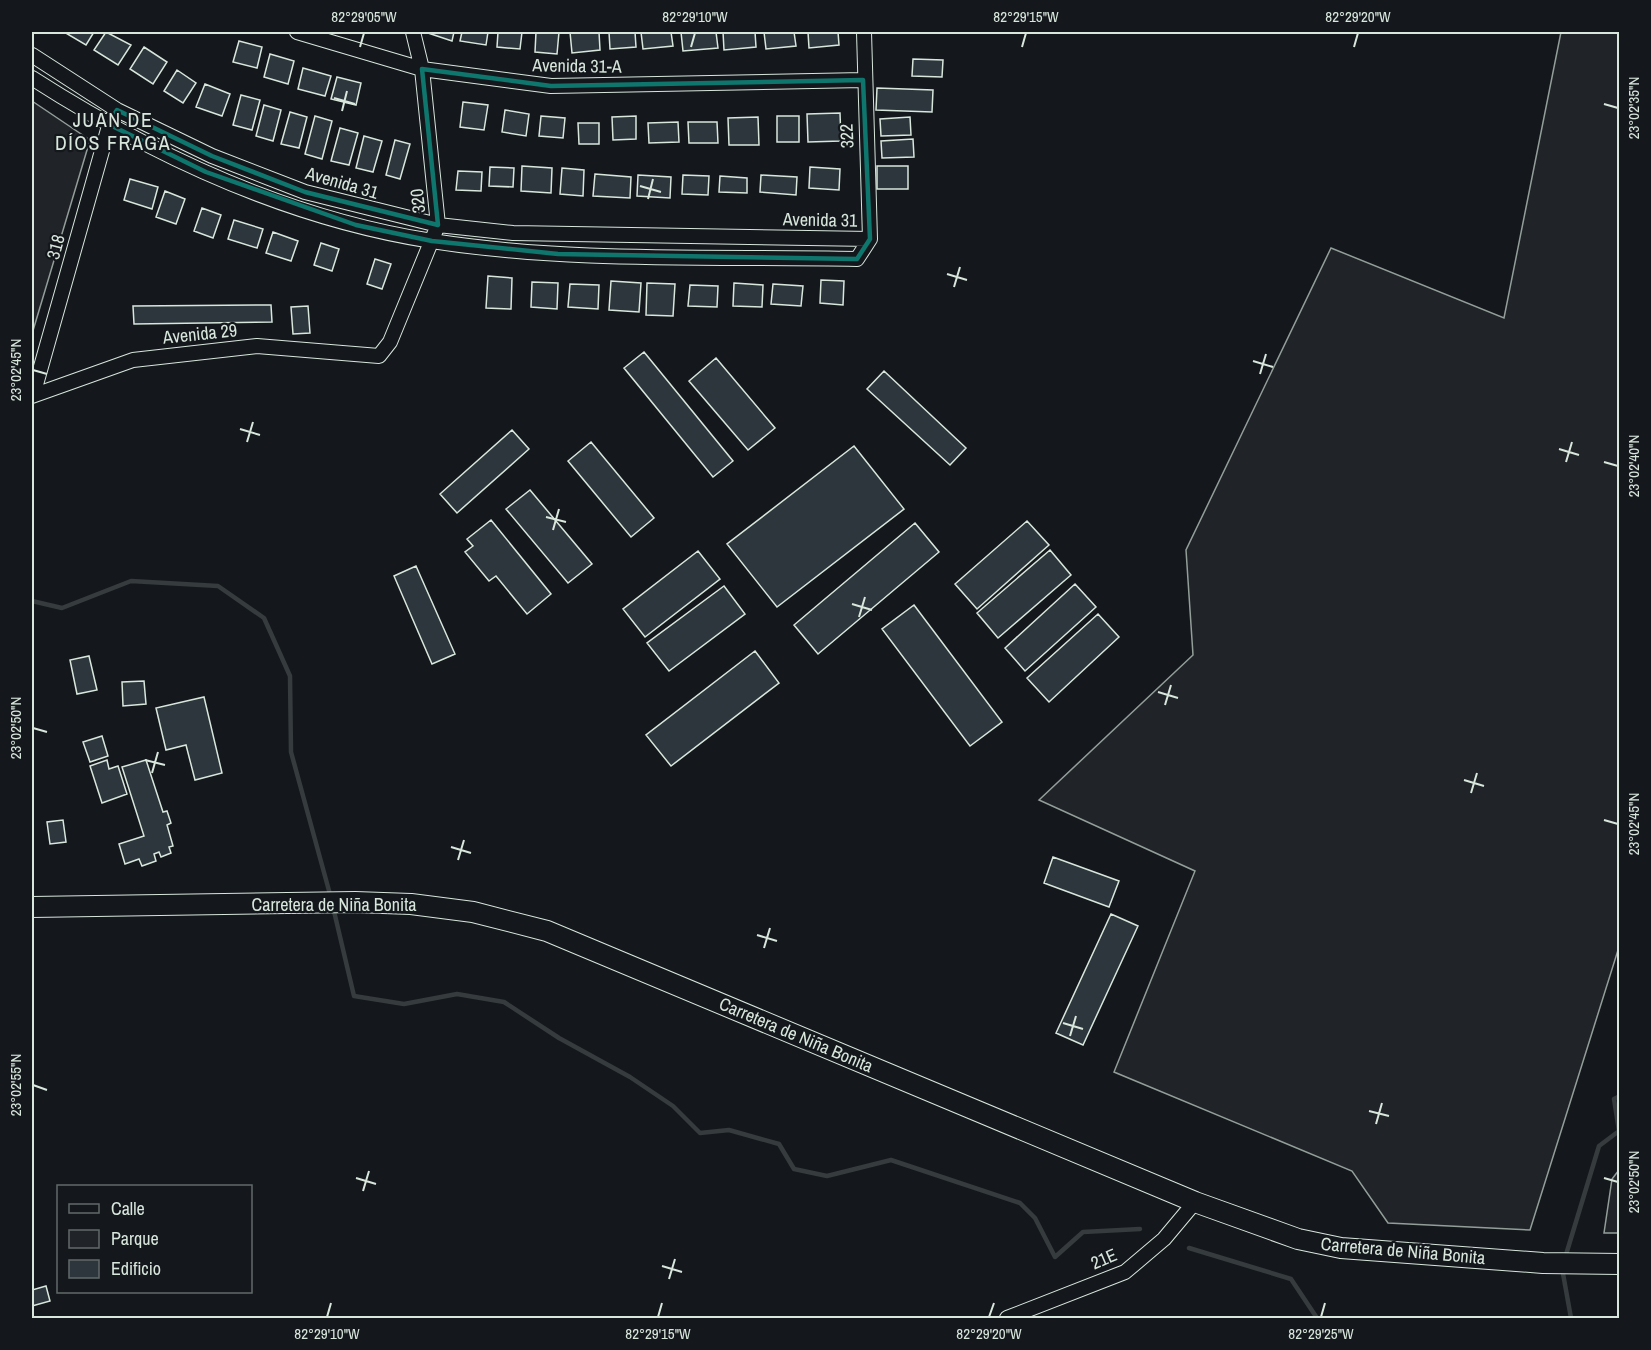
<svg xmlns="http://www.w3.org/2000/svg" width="1651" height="1350" font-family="'Archivo Narrow',sans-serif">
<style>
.green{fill:#202428;stroke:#939e99;stroke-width:1.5}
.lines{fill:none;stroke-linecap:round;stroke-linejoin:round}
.stream{stroke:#363b3e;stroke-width:4.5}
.building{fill:#2c363c;stroke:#d8e6dc;stroke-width:1.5}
.street-casing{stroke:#d8e6dc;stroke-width:16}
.secondary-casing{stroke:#d8e6dc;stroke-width:22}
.street{stroke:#14181c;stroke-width:14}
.secondary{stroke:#14181c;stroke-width:20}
.marked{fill:none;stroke:#0f766e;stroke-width:4.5;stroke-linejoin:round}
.ticks{fill:none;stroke:#d8e6dc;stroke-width:2}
.labels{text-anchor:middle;stroke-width:4.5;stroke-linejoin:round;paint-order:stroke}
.street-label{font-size:18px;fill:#d8e6dc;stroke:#14181c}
.neighbourhood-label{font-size:20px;letter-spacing:1.5px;fill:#d8e6dc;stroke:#14181c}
.neatline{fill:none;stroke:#d8e6dc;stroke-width:2}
.ticks-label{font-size:15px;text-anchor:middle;fill:#d8e6dc}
</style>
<rect width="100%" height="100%" fill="#14181c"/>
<path class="green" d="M1561,32H1619V947L1530,1230L1388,1223L1352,1171L1114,1072L1195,871L1039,800L1193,655L1186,550L1331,248L1504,318Z
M32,101L90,140L32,334Z
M1619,1170V1233H1604L1612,1179Z"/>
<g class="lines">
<path class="stream" d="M32,601L62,608L131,581L218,586L264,618L290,676L291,752L331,898
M333,907L354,996L404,1004L457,994L504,1002L559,1038L630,1077L673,1106L700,1133L729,1130L779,1144L794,1169L827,1176L891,1160L1020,1203L1035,1218L1055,1257L1083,1232L1140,1229
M1189,1248L1291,1279L1317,1318
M1565,1258L1599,1146L1619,1131L1614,1099L1620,1096
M1562,1268L1571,1318"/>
</g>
<path class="building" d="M64,32H94L86,45Z
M106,32L131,45L118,65L94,50Z
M425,32H454L452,41Z
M462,32H488L486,45L460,41Z
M498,32H522L520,49L497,47Z
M536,32H559L557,54L535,52Z
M570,32H599L600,50L572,53Z
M609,32H635L636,47L610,49Z
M641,32H671L673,46L643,49Z
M681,32H716L718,48L683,51Z
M723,32H755L756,47L724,50Z
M764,32H794L796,46L766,49Z
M808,32H838L839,45L809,48Z
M239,41L262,47L257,68L233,62Z
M144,47L167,62L153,84L130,69Z
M270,54L294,61L288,84L264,77Z
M913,59L943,60L942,77L912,76Z
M303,68L331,76L325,96L298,89Z
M177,70L196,83L183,103L164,91Z
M337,77L361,83L356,105L331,99Z
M205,84L230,94L222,116L196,107Z
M877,88L933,90L932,112L876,110Z
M241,95L260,100L252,130L233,125Z
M463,102L488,105L484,130L460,127Z
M264,105L281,110L273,141L256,136Z
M505,110L529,114L526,136L502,132Z
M290,112L307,117L299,148L281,144Z
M840,113L841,141L808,142L807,114Z
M315,116L332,121L322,159L305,154Z
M541,116L565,118L563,138L539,136Z
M636,116V139L613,140L612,117Z
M777,116H799V142H777Z
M758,117L759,145H729L728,118Z
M910,117L911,135L881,136L880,119Z
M678,122L679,142L649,143L648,123Z
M688,122H717L718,143H689Z
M578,123H599V144H579Z
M340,128L358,133L349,165L331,161Z
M364,136L382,141L373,172L356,168Z
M913,139L914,157L882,158L881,141Z
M395,140L410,144L400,179L386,175Z
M522,166L552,168L551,193L521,191Z
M877,166H908V189H877Z
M490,167L514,168L513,187L489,186Z
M810,167L840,169L839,190L809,188Z
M562,168L584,170L583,196L560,194Z
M458,171L482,172L481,191L456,190Z
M595,174L631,177L630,198L593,196Z
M638,175L671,177L670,198L637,196Z
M683,175L709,176L708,195L682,194Z
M761,175L797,177L796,195L760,192Z
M720,176L747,178V193L719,192Z
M130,179L158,187L152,209L124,200Z
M165,191L185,199L176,224L156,217Z
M202,208L221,215L213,238L194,231Z
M234,220L263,229L257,248L228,239Z
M273,232L298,241L291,261L266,253Z
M321,243L339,249L332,271L314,265Z
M375,259L391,264L382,289L367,284Z
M488,276L512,278L511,309L486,308Z
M821,280L844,281L843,305L820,303Z
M611,281L641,283L639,312L609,310Z
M532,282L558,283L557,309L531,307Z
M647,283L675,284L673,316L646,315Z
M734,283L763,285L762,307L733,306Z
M570,284L599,285L598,309L568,307Z
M773,284L803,286L801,306L771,304Z
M690,285L718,286L717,307L688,306Z
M271,305L272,322L134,324L133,306Z
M308,306L310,333L293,334L291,307Z
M644,352L733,461L713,477L624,368Z
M716,358L775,428L748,450L689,381Z
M884,371L966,448L950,465L867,389Z
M512,430L529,449L457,513L440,494Z
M591,442L654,518L631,537L568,461Z
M854,446L904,509L777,607L727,544Z
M530,490L592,564L568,583L506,509Z
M491,520L551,594L527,614L496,576L489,581L465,552L473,546L467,539Z
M1027,521L1049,545L977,609L955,584Z
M915,523L939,552L818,654L794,625Z
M1050,550L1071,575L998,638L977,613Z
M698,551L720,579L645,637L623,609Z
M416,566L455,654L432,664L394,576Z
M1075,584L1096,607L1025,671L1005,648Z
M724,586L745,614L669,671L647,643Z
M914,605L1002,722L970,746L882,629Z
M1098,614L1119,637L1049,702L1027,678Z
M755,651L779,683L671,766L646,735Z
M89,656L97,690L77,694L70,660Z
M144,681L146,704L123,706L122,682Z
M204,697L222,773L195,780L186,745L166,750L156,708Z
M102,736L108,756L90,762L83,742Z
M107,760L109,769L118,766L127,794L102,803L90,766Z
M146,760L163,812L167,811L171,823L167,825L173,846L169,847L171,853L161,857L159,852L154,854L156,861L142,866L139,859L125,864L119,844L144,836L122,767Z
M63,820L66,842L50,844L47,822Z
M1053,857L1119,881L1109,907L1044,883Z
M1111,914L1138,926L1083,1045L1056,1033Z
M46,1286L50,1301L32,1306V1290Z"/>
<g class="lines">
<defs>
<path id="street" d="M297,32L422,69L551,86L863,80
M864,32L870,239
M32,55L117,110L212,156L305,192L438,225L513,233L870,239
M32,78C152,155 290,219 432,241C572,263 716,256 857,259L870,239
M33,395L111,119
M32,396L133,360L257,346L379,356L390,342L438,225L422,69L413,32
M1007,1318L1125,1272L1164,1239L1195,1202"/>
<path id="secondary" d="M32,907L355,902L411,904L473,912L547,931L1195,1202L1298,1239L1341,1248L1543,1263L1620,1264"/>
</defs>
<use href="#street" class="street-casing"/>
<use href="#secondary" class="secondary-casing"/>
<use href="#street" class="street"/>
<use href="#secondary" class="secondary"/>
</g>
<path class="marked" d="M422,69L551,86L863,80L870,239L857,259L558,254L432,241L356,225L206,172L108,124L117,110L212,156L305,192L438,225Z"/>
<path class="ticks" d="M360,47L364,33M691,47L695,33M1022,47L1026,33M1354,47L1358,33M334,98L355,104M1604,104L1618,108M342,111L347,91M640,186L661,192M648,199L653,179M947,274L967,280M954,287L960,267M1253,361L1273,367M33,370L47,374M1260,374L1266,354M240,429L260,435M247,442L253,422M1559,449L1579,455M1566,462L1572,442M1604,462L1618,466M546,517L566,522M553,530L559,509M852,604L872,610M859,617L865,597M1158,692L1178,698M1165,705L1171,685M33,728L47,732M145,760L165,765M152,773L158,752M1464,780L1484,786M1471,793L1477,773M1604,820L1618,824M451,847L471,853M458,860L464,840M757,935L777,941M764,948L770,928M1063,1023L1083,1029M1070,1036L1076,1016M33,1085L47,1090M1369,1111L1389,1116M1376,1124L1382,1103M356,1178L376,1184M1604,1178L1618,1182M363,1191L369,1171M662,1266L682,1272M669,1279L675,1259M327,1317L331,1303M658,1317L662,1303M989,1317L994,1303M1321,1317L1325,1303"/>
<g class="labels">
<g class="street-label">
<text transform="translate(577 66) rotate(1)" y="6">Avenida 31-A</text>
<text transform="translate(847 136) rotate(-92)" y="6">322</text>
<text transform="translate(342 183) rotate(16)" y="6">Avenida 31</text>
<text transform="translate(418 201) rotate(-96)" y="6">320</text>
<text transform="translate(820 220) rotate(1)" y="6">Avenida 31</text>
<text transform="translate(56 247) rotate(-75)" y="6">318</text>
<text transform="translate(200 334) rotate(-6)" y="6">Avenida 29</text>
<text x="334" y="911">Carretera de Niña Bonita</text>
<text transform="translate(796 1035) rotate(23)" y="6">Carretera de Niña Bonita</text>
<text transform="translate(1403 1251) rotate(5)" y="6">Carretera de Niña Bonita</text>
<text transform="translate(1104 1259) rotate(-23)" y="6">21E</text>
</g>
<g class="neighbourhood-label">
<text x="113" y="127">JUAN DE<tspan x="113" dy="23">DÍOS FRAGA</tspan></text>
</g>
</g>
<rect width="1651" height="1350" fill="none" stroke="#14181c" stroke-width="66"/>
<rect x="57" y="1185" width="195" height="108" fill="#14181c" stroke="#626a69" stroke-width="1.5"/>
<rect x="69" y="1204" width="30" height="9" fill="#14181c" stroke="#626a69" stroke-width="1.5"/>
<text x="111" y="1215" font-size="18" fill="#d8e6dc">Calle</text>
<rect x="69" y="1230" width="30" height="18" fill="#202428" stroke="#626a69" stroke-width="1.5"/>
<text x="111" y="1245" font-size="18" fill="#d8e6dc">Parque</text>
<rect x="69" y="1260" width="30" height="18" fill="#2c363c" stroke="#626a69" stroke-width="1.5"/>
<text x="111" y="1275" font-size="18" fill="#d8e6dc">Edificio</text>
<rect x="33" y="33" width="1585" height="1284" class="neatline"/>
<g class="ticks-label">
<text x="364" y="22">82°29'05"W</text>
<text x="695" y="22">82°29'10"W</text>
<text x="1026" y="22">82°29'15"W</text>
<text x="1358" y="22">82°29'20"W</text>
<text transform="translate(1634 108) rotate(-90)" y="5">23°02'35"N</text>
<text transform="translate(16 370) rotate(-90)" y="5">23°02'45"N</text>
<text transform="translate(1634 466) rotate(-90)" y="5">23°02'40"N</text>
<text transform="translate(16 728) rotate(-90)" y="5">23°02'50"N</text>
<text transform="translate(1634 824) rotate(-90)" y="5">23°02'45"N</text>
<text transform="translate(16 1085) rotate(-90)" y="5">23°02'55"N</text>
<text transform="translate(1634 1182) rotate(-90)" y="5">23°02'50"N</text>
<text x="327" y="1339">82°29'10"W</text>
<text x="658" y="1339">82°29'15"W</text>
<text x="989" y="1339">82°29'20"W</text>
<text x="1321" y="1339">82°29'25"W</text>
</g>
</svg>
